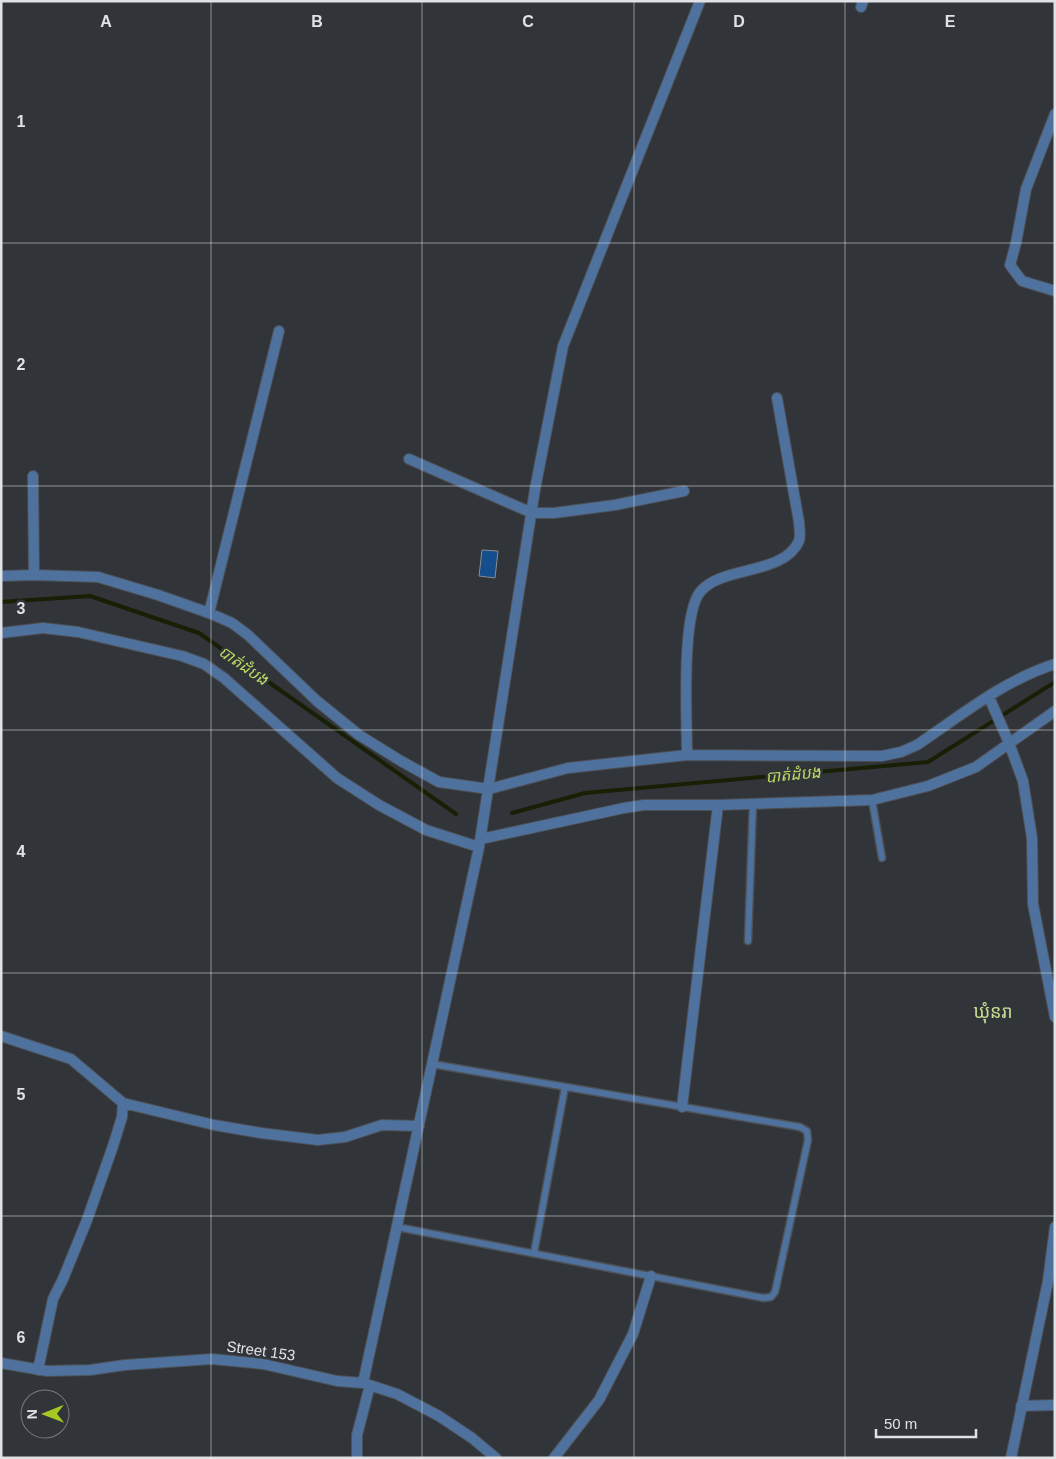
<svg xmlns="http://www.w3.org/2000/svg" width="1056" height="1459" font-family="Arial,'Noto Sans Khmer',sans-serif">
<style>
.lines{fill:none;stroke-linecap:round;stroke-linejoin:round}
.stream{stroke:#181f04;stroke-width:4}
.building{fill:#154e8c;stroke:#8a8d92}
.lane-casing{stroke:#4d5055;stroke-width:9}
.street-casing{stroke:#4d5055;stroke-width:12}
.lane{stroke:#4e729d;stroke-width:6}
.street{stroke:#4e729d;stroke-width:10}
.grid{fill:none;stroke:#e0e2e5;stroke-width:1;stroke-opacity:0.55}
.labels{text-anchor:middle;stroke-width:5;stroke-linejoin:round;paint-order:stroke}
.street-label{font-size:15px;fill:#e0e2e5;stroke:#313439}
.water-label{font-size:16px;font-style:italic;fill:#bad863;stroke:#313439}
.quarter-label{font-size:18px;fill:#c8dd92;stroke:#313439}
.grid-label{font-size:16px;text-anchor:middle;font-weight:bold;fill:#e0e2e5;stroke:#313439;stroke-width:5;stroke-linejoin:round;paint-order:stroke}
</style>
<rect width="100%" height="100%" fill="#313439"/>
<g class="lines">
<path class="stream" d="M1,602L90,596L199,633L456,814
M512,813L585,793L928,762L1055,682"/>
</g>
<path class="building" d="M482,550L498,551L495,578L479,576Z"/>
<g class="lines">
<defs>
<path id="lane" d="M872,800L882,858
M748,941L753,803
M397,1227L764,1298L771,1297L775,1292L808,1140L807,1131L800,1127L432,1064
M534,1253L565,1087"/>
<path id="street" d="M861,7L863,1
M1055,114L1026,189L1016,243L1010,265L1022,281L1055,291
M409,459L532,513H554L615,505L684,491
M33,476L34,575
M1,576L34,575L98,577L158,595L209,613L232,623L248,635L317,701L359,735L401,761L439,782L489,789L568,768L687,755L882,756L901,752L917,745C960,716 1004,680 1055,664
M209,613L279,331
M1,633L43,628L78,632L182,656L204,664L224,678L337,778L379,805L426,830L479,847
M989,697L1009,743L1023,781L1032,838L1033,904L1055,1017
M687,755C687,721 681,616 700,592C722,565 783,576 799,541C801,535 799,527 799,522L777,398
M481,839L624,808L644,805H718L872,800L928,786L976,767L1055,711
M1,1036L71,1059L123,1103L122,1117L113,1146L87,1220L63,1279L53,1299L38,1370
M123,1103L214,1125L261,1133L318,1140L345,1137L382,1125L419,1126
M682,1107L718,805
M1,1363L47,1371L90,1370L125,1365L212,1359L263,1364L337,1381L363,1383L397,1394L439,1416L472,1438L496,1458
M363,1383L479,847L535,489L563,346L700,1
M1021,1406L1055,1405
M357,1458V1435L370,1385
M554,1458L599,1400L633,1334L651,1276
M1011,1458L1048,1281L1055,1227"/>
</defs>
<use href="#lane" class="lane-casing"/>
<use href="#street" class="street-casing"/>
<use href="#lane" class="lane"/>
<use href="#street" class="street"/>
</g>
<path class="grid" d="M211,1V1458M422,1V1458M634,1V1458M845,1V1458M1,243H1055M1,486H1055M1,730H1055M1,973H1055M1,1216H1055"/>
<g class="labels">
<g class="street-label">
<text transform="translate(261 1351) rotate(8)" y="5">Street 153</text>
</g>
<g class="water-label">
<text transform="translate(244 665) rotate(35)" y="6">បាត់ដំបង</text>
<text transform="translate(793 774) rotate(-5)" y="6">បាត់ដំបង</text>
</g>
<g class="quarter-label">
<text x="993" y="1018">ឃុំនរា</text>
</g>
</g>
<g class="grid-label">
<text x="106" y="27">A</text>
<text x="317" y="27">B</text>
<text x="528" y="27">C</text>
<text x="739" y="27">D</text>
<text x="950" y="27">E</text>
<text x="21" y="127">1</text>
<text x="21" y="370">2</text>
<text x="21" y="614">3</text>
<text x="21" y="857">4</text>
<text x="21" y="1100">5</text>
<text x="21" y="1343">6</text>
</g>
<rect width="1056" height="1459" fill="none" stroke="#e0e2e5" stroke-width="5"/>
<g transform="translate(45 1414) rotate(269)"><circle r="24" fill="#313439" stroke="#777a7e"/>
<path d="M0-4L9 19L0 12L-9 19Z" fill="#a6c821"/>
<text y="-8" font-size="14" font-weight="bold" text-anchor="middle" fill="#e0e2e5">N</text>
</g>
<path d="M876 1429v8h100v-8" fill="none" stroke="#e0e2e5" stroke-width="2.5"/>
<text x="884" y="1429" font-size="15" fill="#e0e2e5" stroke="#313439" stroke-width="4" paint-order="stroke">50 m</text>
</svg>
